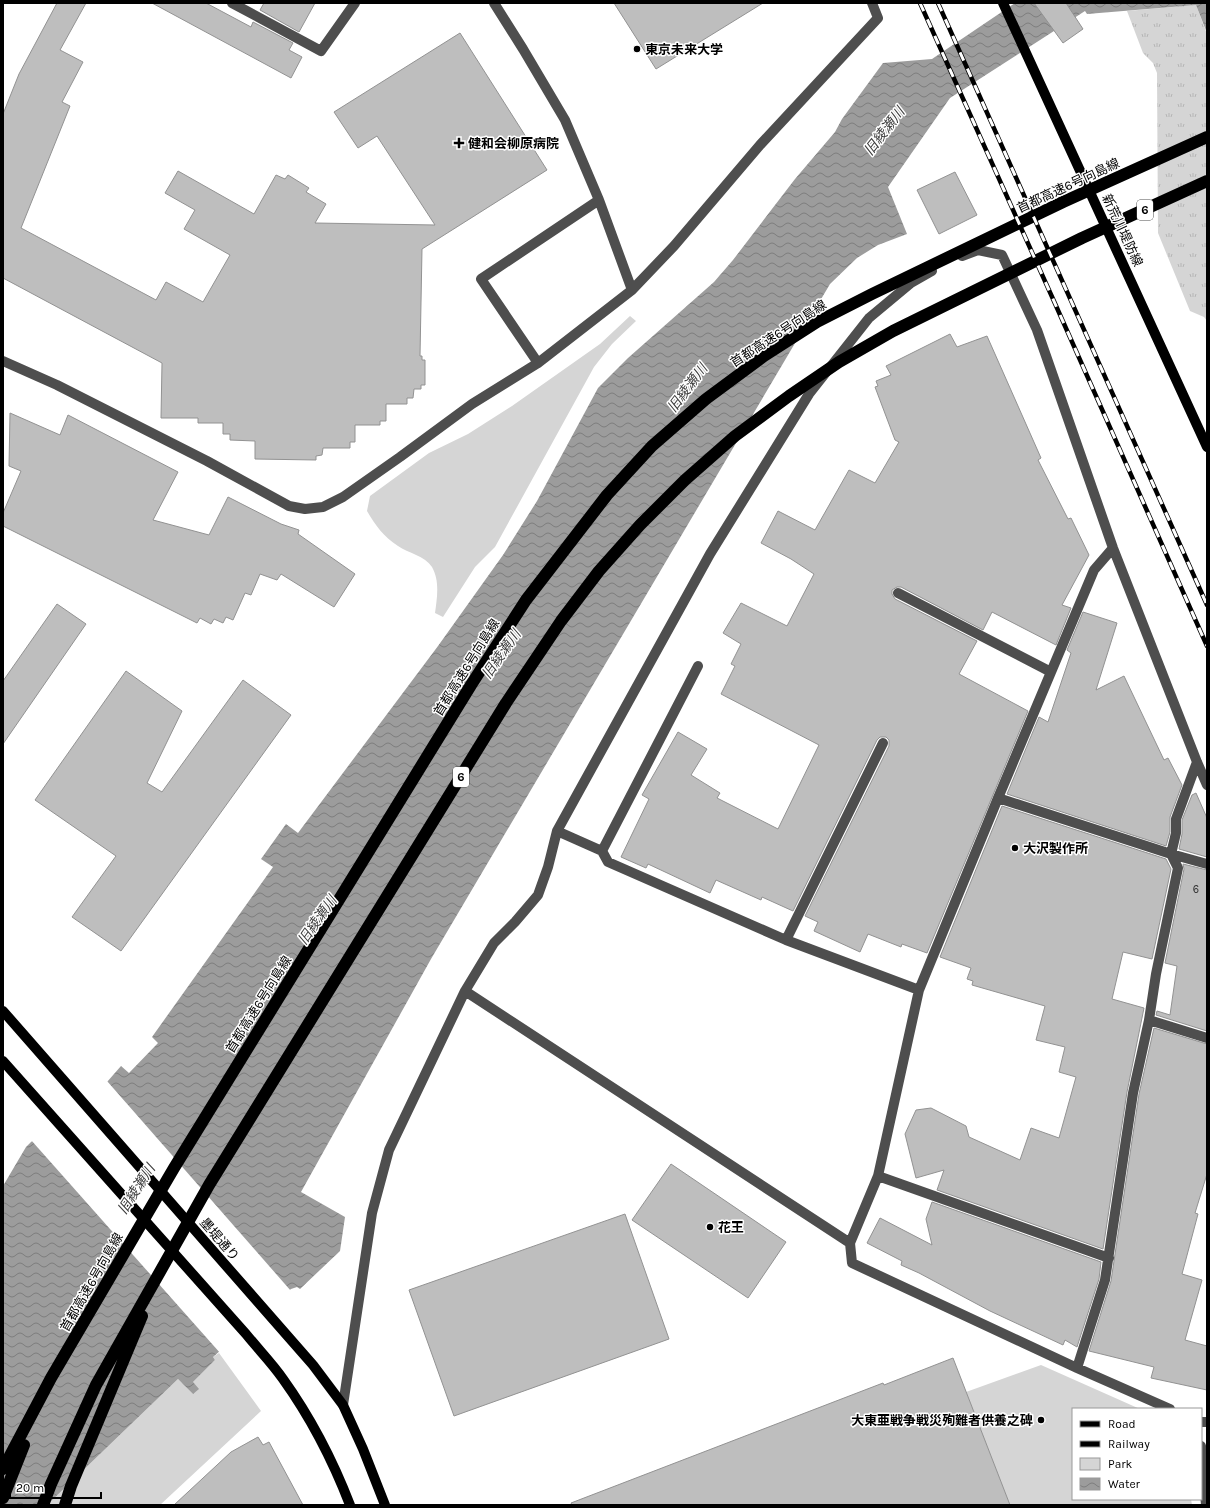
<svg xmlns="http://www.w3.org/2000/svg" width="1210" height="1508" font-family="Karla,'Noto Sans JP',sans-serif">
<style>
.grass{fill:url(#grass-tufts)}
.park{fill:#d5d5d5}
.water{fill:url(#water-waves)}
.pier{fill:#fff}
.building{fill:#bebebe;stroke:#929292}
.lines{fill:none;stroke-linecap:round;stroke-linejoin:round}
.minor{stroke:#4e4e4e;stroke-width:10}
.major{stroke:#000;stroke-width:10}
.highway{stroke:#000;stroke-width:12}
.rail-casing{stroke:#000;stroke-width:4.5}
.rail{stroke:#fff;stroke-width:3;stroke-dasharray:9;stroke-linecap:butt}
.poi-dot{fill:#000;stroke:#fff;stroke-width:1.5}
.labels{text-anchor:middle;stroke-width:3;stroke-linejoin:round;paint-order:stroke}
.number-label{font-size:11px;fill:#303030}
.shield{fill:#fff;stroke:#4c4c4c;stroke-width:1}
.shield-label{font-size:12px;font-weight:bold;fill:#000}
.poi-label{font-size:13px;font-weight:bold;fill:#000;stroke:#fff;text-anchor:start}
.street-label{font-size:13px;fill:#000;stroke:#fff}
.water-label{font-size:14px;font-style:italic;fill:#3d3d3d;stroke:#fff}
</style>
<defs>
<pattern id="grass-tufts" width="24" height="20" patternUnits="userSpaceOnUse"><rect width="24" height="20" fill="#d5d5d5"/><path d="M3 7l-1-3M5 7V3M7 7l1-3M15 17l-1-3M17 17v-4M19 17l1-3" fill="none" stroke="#b5b5b5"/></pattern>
<pattern id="water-waves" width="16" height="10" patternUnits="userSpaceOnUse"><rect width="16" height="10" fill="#9c9c9c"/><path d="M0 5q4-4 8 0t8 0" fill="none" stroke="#7d7d7d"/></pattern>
</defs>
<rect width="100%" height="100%" fill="#fff"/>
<path class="grass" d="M1196,5L1207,34V321L1204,317L1190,311L1158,233L1157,73L1153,63L1143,53L1127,11Z"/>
<path class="park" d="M630,316L636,321L612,344L594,367L495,547L475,567L443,617L435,613C437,598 440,581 432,567C425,556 408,553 398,546C383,536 376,526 367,511L370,496L429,453L468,434L512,406L600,344Z
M219,1353L261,1411L160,1505H47L178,1379L193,1394V1382L215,1360L213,1357Z
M1041,1365L1140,1409H1073V1499H1191L1192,1505H1010L966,1392Z"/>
<path class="water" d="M1015,3H1207V33L1196,5L1087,14L1085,11L950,98L888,187L907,234L878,245L857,258L830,284L431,959L301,1192L345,1217L340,1251L300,1289L297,1287L291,1289L213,1357L215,1360L193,1382L199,1389L193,1394L178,1379L47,1505H3V1186L26,1147L31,1142L107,1082L121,1066L129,1073L158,1043L152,1037L273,867L261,859L286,824L298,833L438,646L503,555L537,501L598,388L628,358L714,282L733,260L795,179L835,132L842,119L883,63L932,59Z"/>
<path class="pier" d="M107,1081L291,1291L221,1354L31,1140Z"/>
<path class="building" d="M57,3H86L60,50L83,62L62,102L70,106L21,228L156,300L166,282L203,302L230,255L184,229L195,210L165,193L178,171L254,214L276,175L285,179L288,175L309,188L306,192L326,204L315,223L435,225L377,136L358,148L334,112L460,33L547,170L422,249L420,356H422V360H425V385H421V389H414L413,398H407V404H386V421H380V425H355V442H350V448H323L322,455L316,456V460L255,459V441L230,440V434H223V423H198V418H161L162,363L3,278V114L19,74Z
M152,3H206L251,27L253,22L293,43L289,50L302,57L291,78Z
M264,3H315L299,32L260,10Z
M614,3H763L656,69Z
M1034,3H1066L1083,29L1063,43Z
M955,172L977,215L939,234L917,190Z
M950,334L957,347L987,336L1041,458L1038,460L1068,519L1071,518L1089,555L1062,605L1071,608L1056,645L992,612L983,630L901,587H897L892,590V594L895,599L977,641L959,674L1028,711L927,953L902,944L901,947L868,934L860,952L814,931L818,922L805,916L889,746V740L886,737H880L877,740L793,911L762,897L761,900L716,880L710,893L648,864L646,868L621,857L649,799L642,795L678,732L707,749L691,775L720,793L717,798L778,829L819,745L721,694L735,666L731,664L741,644L723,633L741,603L787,626L814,574L791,559L761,543L778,511L815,530L849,470L875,483L899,442L895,440L875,387L878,386L876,381L891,375L886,366Z
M10,413L60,435L68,415L178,472L153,520L209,535L228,497L281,524L299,530L298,534L355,574L334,607L281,574L277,580L260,574L251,595L245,593L233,620L226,617L223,623L214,619L211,624L200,618L197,623L3,526V513L21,471L9,466Z
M57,604L86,624L3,744V681Z
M1083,612L1117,623L1096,690L1124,676L1164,760L1168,758L1182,785L1170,817V832L1166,846L1007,794L1039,717L1048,722L1071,653L1067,650Z
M126,671L182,711L147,783L162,792L243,680L291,715L121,951L72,917L116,856L35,800Z
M1196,793L1207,818V857L1179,849L1182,834V820L1192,795Z
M1002,806L1166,859L1171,869L1152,959L1123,952L1112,999L1144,1008L1127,1092L1103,1249L937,1190L944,1170L916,1178L905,1134L916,1110L931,1108L966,1126L969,1137L1020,1160L1031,1128L1059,1138L1076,1077L1059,1072L1065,1047L1036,1040L1045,1006L972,985L973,981L967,979L971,968L940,957Z
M1183,864L1207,870V1031L1156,1015L1157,1011L1170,1015L1177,966L1165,963L1184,869Z
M1154,1028L1207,1044V1174L1195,1213L1198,1214L1182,1274L1202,1280L1185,1340L1207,1346V1390L1151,1378L1154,1367L1089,1351L1111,1281L1139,1094Z
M671,1164L786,1242L748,1298L632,1220Z
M932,1202L1101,1262L1099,1279L1077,1347L1065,1340L1063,1345L990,1311L919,1273L901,1265L902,1261L867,1243L880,1218L932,1245L926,1219Z
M625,1214L669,1339L454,1416L409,1290Z
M953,1358L1010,1505H572L571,1503L883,1383L884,1385Z
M258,1437L263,1445L269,1442L303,1505H174L231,1452Z"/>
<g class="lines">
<path class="minor" d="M232,3L321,51L355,3
M494,3L523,49L565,120L599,200L632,290
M962,256L978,250L1002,255L1037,330L1113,548L1197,762L1207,785
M3,361L57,385L207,461L289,506L305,509L323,507L343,497L400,457L472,404L538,363L632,290L674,246L760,145L878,18L872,3
M538,363L481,279L599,200
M898,593L1051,672
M998,798L1171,854L1207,864
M557,831L602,851L608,862L786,940L919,990
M602,851L698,666
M786,940L883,743
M465,991L850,1243L852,1263L1077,1368L1170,1409
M1149,1020L1156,974L1178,868L1171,854L1176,833V819L1197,762
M878,1176L1109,1258
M850,1243L878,1176L919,990L998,798L1094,570L1113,548
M1077,1368L1105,1280L1133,1093L1149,1020L1207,1038
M343,1405L372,1213L389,1150L465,991L494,943L515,922L538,895L548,867L557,831L710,554L809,394L869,318L911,283L932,271
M1201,1422H1207
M1201,1446L1206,1505"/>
<path class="major" d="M1003,3L1207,447
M3,1011L313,1365L343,1405L363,1449L385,1505
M3,1061L246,1334C258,1349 272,1363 283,1379C311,1418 333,1461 350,1505"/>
<path class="highway" d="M3,1469L51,1378L174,1168L471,685L526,600L607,495L652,446L706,399L764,356L817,322L872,294L1063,202L1207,137
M3,1498L24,1445
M43,1505L51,1484L96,1385L209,1185L506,703L561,621L599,571L640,525L685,480L735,436L789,396L839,362L893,331L1082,238L1207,181
M65,1505L71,1486L142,1316"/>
<defs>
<path id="rail" d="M920,3L1053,299L1207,646
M938,3L1207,605"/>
</defs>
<use href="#rail" class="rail-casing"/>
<use href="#rail" class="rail"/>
</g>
<g class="poi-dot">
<circle cx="637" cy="49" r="4"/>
<path d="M457 137h4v4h4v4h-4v4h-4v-4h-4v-4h4z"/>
<circle cx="1015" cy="848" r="4"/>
<circle cx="710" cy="1227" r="4"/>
<circle cx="1041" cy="1420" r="4"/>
</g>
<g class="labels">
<g class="number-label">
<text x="1196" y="893">6</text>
</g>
<g class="shield">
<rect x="1137" y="200" width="16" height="20" rx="3"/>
<rect x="453" y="767" width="16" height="20" rx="3"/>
</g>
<g class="shield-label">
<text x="1145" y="214">6</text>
<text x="461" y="781">6</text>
</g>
<g class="poi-label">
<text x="645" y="54">東京未来大学</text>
<text x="468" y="148">健和会柳原病院</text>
<text x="1023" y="853">大沢製作所</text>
<text x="718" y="1232">花王</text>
<text x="1033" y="1425" text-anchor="end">大東亜戦争戦災殉難者供養之碑</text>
</g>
<g class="street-label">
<text transform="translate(1068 185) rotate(-25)" y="5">首都高速6号向島線</text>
<text transform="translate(1123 230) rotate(65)" y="5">新荒川堤防線</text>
<text transform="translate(778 333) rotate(-33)" y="5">首都高速6号向島線</text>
<text transform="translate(466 667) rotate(-58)" y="5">首都高速6号向島線</text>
<text transform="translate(258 1004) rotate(-58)" y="5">首都高速6号向島線</text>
<text transform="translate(220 1239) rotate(49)" y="5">墨堤通り</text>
<text transform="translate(91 1282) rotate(-60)" y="5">首都高速6号向島線</text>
</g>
<g class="water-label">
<text transform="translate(884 131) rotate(-52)" y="5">旧綾瀬川</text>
<text transform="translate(687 388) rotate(-53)" y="5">旧綾瀬川</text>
<text transform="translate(501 654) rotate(-55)" y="5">旧綾瀬川</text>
<text transform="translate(317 920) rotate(-55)" y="5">旧綾瀬川</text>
<text transform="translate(136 1189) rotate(-57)" y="5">旧綾瀬川</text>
</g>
</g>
<rect width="1210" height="1508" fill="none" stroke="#000000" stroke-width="8"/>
<rect x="1072" y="1408" width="130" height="92" fill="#ffffff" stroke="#999999"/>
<rect x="1080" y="1421" width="20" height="6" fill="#000000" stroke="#999999"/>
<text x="1108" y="1428" font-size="12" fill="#000000">Road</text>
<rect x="1080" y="1441" width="20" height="6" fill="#000000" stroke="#999999"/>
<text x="1108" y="1448" font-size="12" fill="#000000">Railway</text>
<rect x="1080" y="1458" width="20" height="12" fill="#d5d5d5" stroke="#999999"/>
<text x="1108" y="1468" font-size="12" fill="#000000">Park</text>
<rect x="1080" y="1478" width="20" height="12" fill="url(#water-waves)" stroke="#999999"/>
<text x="1108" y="1488" font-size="12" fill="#000000">Water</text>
<path d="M10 1492v6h91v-6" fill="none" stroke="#000000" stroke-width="2"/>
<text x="16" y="1492" font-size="12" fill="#000000" stroke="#ffffff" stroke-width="3" paint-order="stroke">20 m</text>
</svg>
